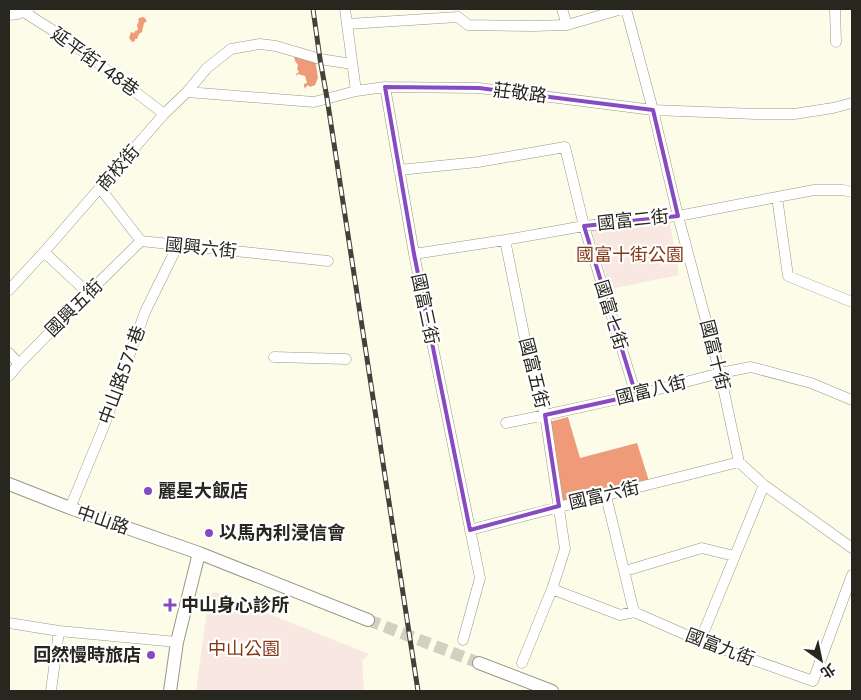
<svg xmlns="http://www.w3.org/2000/svg" width="861" height="700" font-family="'Noto Sans','Noto Sans TC',sans-serif">
<style>
.green{fill:#f9e8e2}
.forest{fill:#ef9b7a}
.lines{fill:none;stroke-linecap:round;stroke-linejoin:round}
.tertiary-tunnel{stroke:#d1d1c1;stroke-width:12;stroke-dasharray:12 6;stroke-linecap:butt}
.minor-casing{stroke:#989886;stroke-width:11}
.tertiary-casing{stroke:#989886;stroke-width:14}
.minor{stroke:#fff;stroke-width:10}
.tertiary{stroke:#fff;stroke-width:12}
.rail-casing{stroke:#424239;stroke-width:5}
.rail{stroke:#fff;stroke-width:3;stroke-dasharray:9;stroke-linecap:butt}
.marked{fill:none;stroke:#884ac0;stroke-width:4;stroke-linejoin:round}
.poi-dot{fill:#884ac0;stroke:#fff;stroke-width:2}
.labels{text-anchor:middle;stroke-width:4.5;stroke-linejoin:round;paint-order:stroke}
.street-label{font-size:18px;fill:#27271f;stroke:#fff}
.park-label{font-size:18px;fill:#833816;stroke:#fff}
.poi-label{font-size:18px;font-weight:bold;fill:#27271f;stroke:#fff;text-anchor:start}
</style>
<rect width="100%" height="100%" fill="#fcfce9"/>
<path class="green" d="M670,223L679,275L610,289L591,228Z
M215,592L369,654L362,661L364,691H196L209,595Z"/>
<path class="forest" d="M144,17L147,21L144,23L142,32L139,34L137,39H135V41L132,42L129,38L131,32L134,33L135,31L138,30L137,25L139,21L138,20L139,18Z
M294,56L315,59L318,78L315,85L310,87L308,85L305,88L304,87V84L307,83L305,76L298,74L297,76L296,74L299,72L297,69L298,65L295,61Z
M568,417L580,458L637,443L649,481L560,503L545,423Z"/>
<g class="lines">
<path class="tertiary-tunnel" d="M368,620L479,663"/>
<defs>
<path id="minor" d="M345,9L356,91
M562,9L567,25
M626,9L653,110L678,216L720,373L739,462L764,485L852,548
M835,9L836,42
M24,12L68,40L164,114
M9,15L18,14L29,9
M348,24L458,17L468,25L532,26L567,25L622,9
M385,87L414,254L480,578L463,640
M187,92L314,102L356,91L385,87L479,88L653,110L756,114H794L833,108L852,103
M399,170L478,162L565,147L584,226L636,395
M100,188L141,241L328,261
M777,197L788,276L852,302
M505,240L530,364L545,415L565,549L552,589L522,663
M44,252L88,293
M414,254L505,240L584,226L678,216L814,190H843L852,192
M9,290L44,252L164,114L187,92L207,68L231,49L260,44L276,46L320,59L352,64
M9,353L19,364
M274,357L346,359
M9,376L19,364L88,293L141,241
M506,423L545,415L636,395L720,373L751,367L811,383L852,400
M606,496L634,612
M70,508L104,426L145,312L178,245
M470,530C560,506 649,485 739,462
M625,571L702,548L734,556
M552,589L620,615L634,612L700,641L813,681L852,575
M9,623L59,631L177,642
M700,641L764,485
M51,691L59,631"/>
<path id="tertiary" d="M9,484L70,508L199,553L368,620
M479,663L552,691
M170,691L177,642L199,553"/>
</defs>
<use href="#minor" class="minor-casing"/>
<use href="#tertiary" class="tertiary-casing"/>
<use href="#minor" class="minor"/>
<use href="#tertiary" class="tertiary"/>
<defs>
<path id="rail" d="M313,9L320,59L327,98L418,691"/>
</defs>
<use href="#rail" class="rail-casing"/>
<use href="#rail" class="rail"/>
</g>
<path class="marked" d="M385,87L479,88L653,110L678,216L584,226L636,395L545,415L559,506L470,530L414,254Z"/>
<g class="poi-dot">
<circle cx="148" cy="491" r="5"/>
<circle cx="209" cy="533" r="5"/>
<path d="M167.5 597.5h5v5h5v5h-5v5h-5v-5h-5v-5h5z"/>
<circle cx="151" cy="655" r="5"/>
</g>
<g class="labels">
<g class="street-label">
<text transform="translate(95 62) rotate(36)" y="6">延平街148巷</text>
<text transform="translate(520 93) rotate(7)" y="6">莊敬路</text>
<text transform="translate(118 168) rotate(-49)" y="6">商校街</text>
<text transform="translate(633 220) rotate(-6)" y="6">國富二街</text>
<text transform="translate(201 248) rotate(6)" y="6">國興六街</text>
<text transform="translate(74 308) rotate(-45)" y="6">國興五街</text>
<text transform="translate(425 309) rotate(78)" y="6">國富三街</text>
<text transform="translate(611 315) rotate(73)" y="6">國富七街</text>
<text transform="translate(715 355) rotate(76)" y="6">國富十街</text>
<text transform="translate(534 373) rotate(76)" y="6">國富五街</text>
<text transform="translate(122 375) rotate(-70)" y="6">中山路571巷</text>
<text transform="translate(651 390) rotate(-14)" y="6">國富八街</text>
<text transform="translate(604 495) rotate(-13)" y="6">國富六街</text>
<text transform="translate(103 520) rotate(19)" y="6">中山路</text>
<text transform="translate(720 647) rotate(21)" y="6">國富九街</text>
</g>
<g class="park-label">
<text x="630" y="261">國富十街公園</text>
<text x="244" y="655">中山公園</text>
</g>
<g class="poi-label">
<text x="158" y="497">麗星大飯店</text>
<text x="219" y="539">以馬內利浸信會</text>
<text x="181" y="611">中山身心診所</text>
<text x="141" y="661" text-anchor="end">回然慢時旅店</text>
</g>
</g>
<rect width="861" height="700" fill="none" stroke="#27271f" stroke-width="20"/>
<g transform="translate(821 660) rotate(147)" stroke="#ffffff" stroke-width="4" paint-order="stroke">
<path d="M0-4L9 19L0 12L-9 19Z" fill="#27271f"/>
<text y="-8" font-size="14" font-weight="bold" text-anchor="middle" fill="#27271f">北</text>
</g>
</svg>
